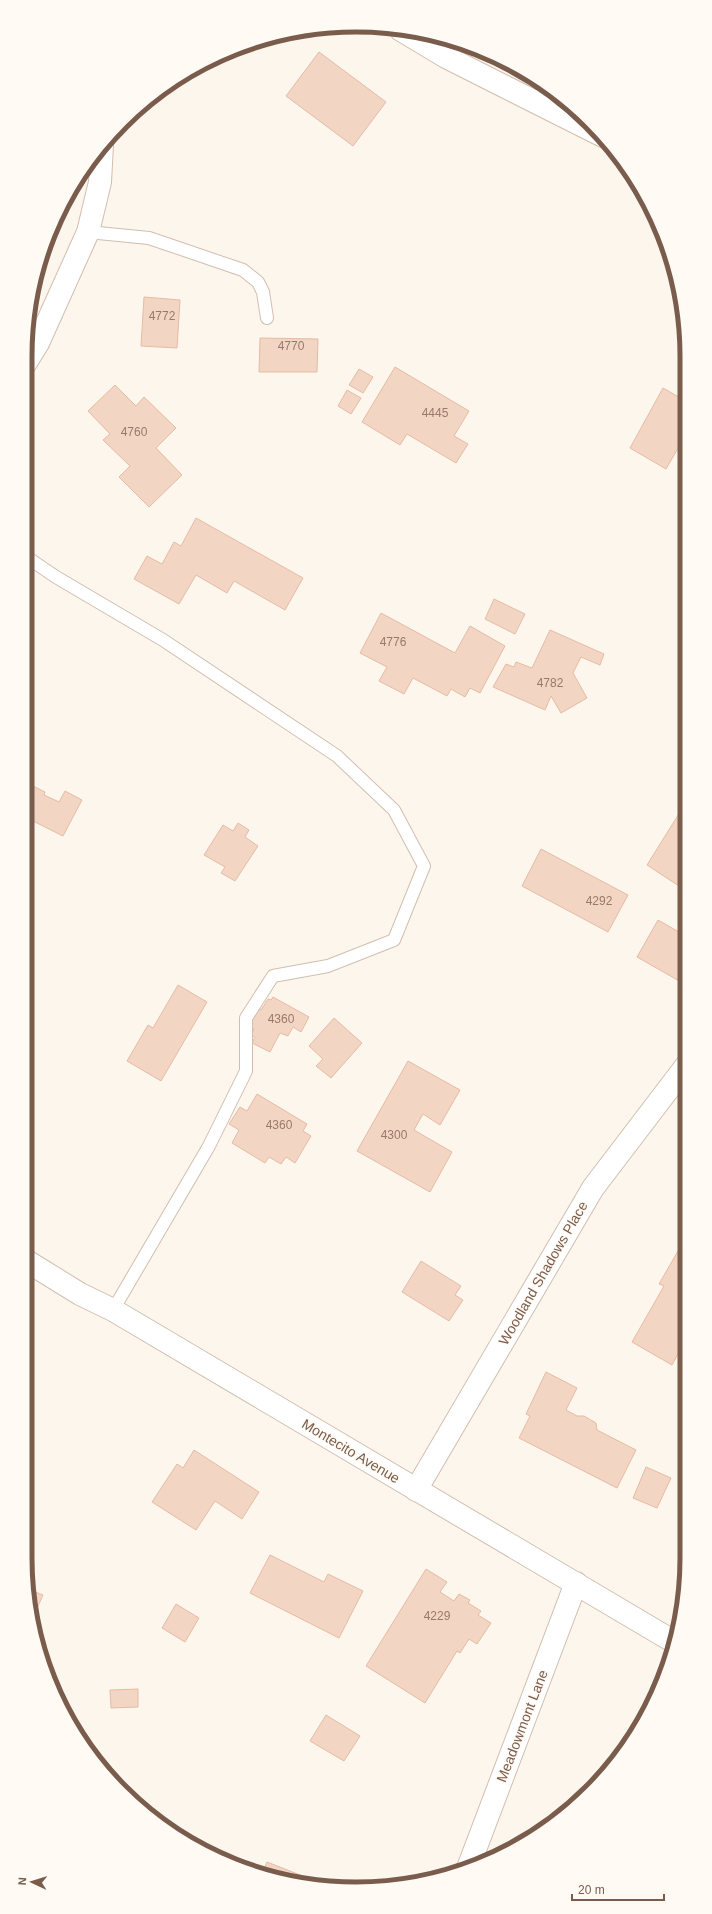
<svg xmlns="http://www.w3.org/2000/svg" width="712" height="1914" font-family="Arial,sans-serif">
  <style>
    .building { fill: #f3d5c3; stroke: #e6bba3 }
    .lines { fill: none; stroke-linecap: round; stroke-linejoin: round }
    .service-casing { stroke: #d1beb0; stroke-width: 14 }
    .minor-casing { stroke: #d1beb0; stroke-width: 24 }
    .service { stroke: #fff; stroke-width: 12 }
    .minor { stroke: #fff; stroke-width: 22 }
    .labels { text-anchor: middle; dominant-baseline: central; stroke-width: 3; stroke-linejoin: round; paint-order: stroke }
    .number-label { font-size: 12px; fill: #987a6a }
    .street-label { font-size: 14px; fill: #7a5c4d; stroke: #fffaf3 }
    .rim { fill: none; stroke: #7a5c4d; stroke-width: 5 }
  </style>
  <rect width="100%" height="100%" fill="#fdf6ec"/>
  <!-- building -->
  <g class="building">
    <path d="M 319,52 L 386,102 L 353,146 L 286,96 Z"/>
    <path d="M 144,297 L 180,300 L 177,348 L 141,346 Z"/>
    <path d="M 260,338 L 318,339 L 317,372 L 259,372 Z"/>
    <path d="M 395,367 L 469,411 L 454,436 L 468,444 L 456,463 L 407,434 L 400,445 L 362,422 Z"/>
    <path d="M 359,369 L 373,377 L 363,393 L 349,385 Z"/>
    <path d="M 115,385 L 136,406 L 144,397 L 176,428 L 156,448 L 182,475 L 149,507 L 119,477 L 130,466 L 103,440 L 110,434 L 88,411 Z"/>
    <path d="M 663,388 L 684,400 L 684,445 L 681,443 L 666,469 L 630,448 Z"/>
    <path d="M 347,390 L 361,398 L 351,414 L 338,406 Z"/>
    <path d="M 196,518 L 303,578 L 285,610 L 234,581 L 227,593 L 196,575 L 179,604 L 134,579 L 147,556 L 162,564 L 174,542 L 181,546 Z"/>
    <path d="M 494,599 L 525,614 L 515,634 L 485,619 Z"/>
    <path d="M 381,613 L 455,653 L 470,626 L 505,646 L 480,693 L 470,688 L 465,697 L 451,689 L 447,696 L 413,678 L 404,694 L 379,681 L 387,667 L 360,653 Z"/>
    <path d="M 550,630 L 604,654 L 600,665 L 581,657 L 573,673 L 587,698 L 561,713 L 551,696 L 545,710 L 493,687 L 506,664 L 514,667 L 516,662 L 532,668 Z"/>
    <path d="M 25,782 L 45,792 L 44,795 L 59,802 L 65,791 L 82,800 L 63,836 L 25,817 Z"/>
    <path d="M 685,804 L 685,890 L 647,865 Z"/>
    <path d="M 238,823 L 249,830 L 245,837 L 258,846 L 235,881 L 221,873 L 225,867 L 204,855 L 223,825 L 233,831 Z"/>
    <path d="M 541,849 L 628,895 L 608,932 L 522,886 Z"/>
    <path d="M 658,920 L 686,936 L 686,974 L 681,982 L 637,957 Z"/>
    <path d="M 178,985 L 207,1002 L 161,1081 L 127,1061 L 148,1025 L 153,1028 Z"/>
    <path d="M 273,997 L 309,1017 L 301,1032 L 293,1027 L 288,1036 L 280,1033 L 270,1052 L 252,1043 L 255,1037 L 251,1035 L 254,1029 L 249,1026 L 258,1009 L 261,1010 L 268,999 L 271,1000 Z"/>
    <path d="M 334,1018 L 362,1043 L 331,1078 L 316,1066 L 323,1059 L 309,1046 Z"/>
    <path d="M 408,1061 L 460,1090 L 440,1125 L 423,1114 L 414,1130 L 452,1152 L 430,1192 L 357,1151 Z"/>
    <path d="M 257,1094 L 307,1124 L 303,1131 L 311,1136 L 295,1163 L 286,1157 L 281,1164 L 269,1157 L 265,1163 L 232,1143 L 239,1130 L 229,1124 L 240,1107 L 247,1111 Z"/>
    <path d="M 678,1251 L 686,1256 L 686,1339 L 672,1365 L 632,1342 L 664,1286 L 659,1284 Z"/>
    <path d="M 421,1261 L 461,1286 L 455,1295 L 463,1300 L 449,1321 L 402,1292 Z"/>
    <path d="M 546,1372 L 577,1388 L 566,1410 L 577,1416 L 584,1416 L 596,1423 L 597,1430 L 636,1450 L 617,1488 L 519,1438 L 530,1416 L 526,1414 Z"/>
    <path d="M 194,1450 L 259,1492 L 242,1519 L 215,1501 L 196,1530 L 152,1502 L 177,1464 L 183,1468 Z"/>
    <path d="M 646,1467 L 671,1478 L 657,1508 L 633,1498 Z"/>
    <path d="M 270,1555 L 324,1582 L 328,1574 L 363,1591 L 339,1638 L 250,1593 Z"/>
    <path d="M 426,1569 L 447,1582 L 440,1592 L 454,1601 L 459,1594 L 470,1600 L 468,1603 L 481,1611 L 478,1615 L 491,1623 L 477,1644 L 469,1639 L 460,1653 L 457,1651 L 425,1703 L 366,1666 Z"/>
    <path d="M 30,1590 L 43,1595 L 34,1615 Z"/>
    <path d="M 176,1604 L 199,1618 L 185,1642 L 162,1628 Z"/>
    <path d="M 138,1689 L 138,1707 L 111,1708 L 110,1690 Z"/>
    <path d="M 326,1715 L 360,1736 L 344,1761 L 310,1741 Z"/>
    <path d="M 267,1862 L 318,1882 L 316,1886 L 313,1886 L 262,1874 Z"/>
  </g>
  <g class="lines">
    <defs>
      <g id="service">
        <path d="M 538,103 L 545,85"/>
        <path d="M 88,232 L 149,238 L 243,270 L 258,282 L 263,292 L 267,318"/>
        <path d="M 25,556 L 56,577 L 163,640 L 337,756 L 394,810 L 424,866 L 394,940 L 328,966 L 273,976 L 246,1018 L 246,1071 L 209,1146 L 113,1310"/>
      </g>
      <g id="minor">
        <path d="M 401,30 L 446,57 L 603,136"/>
        <path d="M 25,364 L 38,343 L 88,232 L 100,182 L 102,145"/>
        <path d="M 25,1260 L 80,1294 L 113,1310 L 676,1643"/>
        <path d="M 416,1490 L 593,1188 L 686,1066"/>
        <path d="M 468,1868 L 576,1583"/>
      </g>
    </defs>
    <!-- service casing -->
    <use href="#service" class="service-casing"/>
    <!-- minor casing -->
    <use href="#minor" class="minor-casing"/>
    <!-- service -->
    <use href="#service" class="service"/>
    <!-- minor -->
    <use href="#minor" class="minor"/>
  </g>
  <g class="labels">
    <!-- number labels -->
    <g class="number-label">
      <text x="162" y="316">4772</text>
      <text x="291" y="346">4770</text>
      <text x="435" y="413">4445</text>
      <text x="134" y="432">4760</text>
      <text x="393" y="642">4776</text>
      <text x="550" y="683">4782</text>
      <text x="599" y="901">4292</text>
      <text x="281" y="1019">4360</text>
      <text x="279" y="1125">4360</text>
      <text x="394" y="1135">4300</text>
      <text x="437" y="1616">4229</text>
    </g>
    <!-- street labels -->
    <g class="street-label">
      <text transform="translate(543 1273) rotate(-60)">Woodland Shadows Place</text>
      <text transform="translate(351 1451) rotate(31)">Montecito Avenue</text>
      <text transform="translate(522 1726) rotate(-69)">Meadowmont Lane</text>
    </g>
  </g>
  <!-- crop -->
  <path d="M0 0H712V1914H0ZM356 32H356A324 324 0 0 1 680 356V1558A324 324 0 0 1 356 1882H356A324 324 0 0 1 32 1558V356A324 324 0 0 1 356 32Z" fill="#fffaf3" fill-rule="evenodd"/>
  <path class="rim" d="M356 32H356A324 324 0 0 1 680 356V1558A324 324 0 0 1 356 1882H356A324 324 0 0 1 32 1558V356A324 324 0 0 1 356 32Z"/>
  <!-- north arrow -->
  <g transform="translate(32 1882) rotate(274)" stroke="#fffaf3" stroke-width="3" paint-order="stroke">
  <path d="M0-3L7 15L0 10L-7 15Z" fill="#7a5c4d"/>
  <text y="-6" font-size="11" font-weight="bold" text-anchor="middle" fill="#7a5c4d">N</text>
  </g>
  <!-- scale -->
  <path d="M572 1894v6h92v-6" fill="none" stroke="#7a5c4d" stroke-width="2"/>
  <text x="578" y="1894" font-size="12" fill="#7a5c4d" stroke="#fffaf3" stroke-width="3" paint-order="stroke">20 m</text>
</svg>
